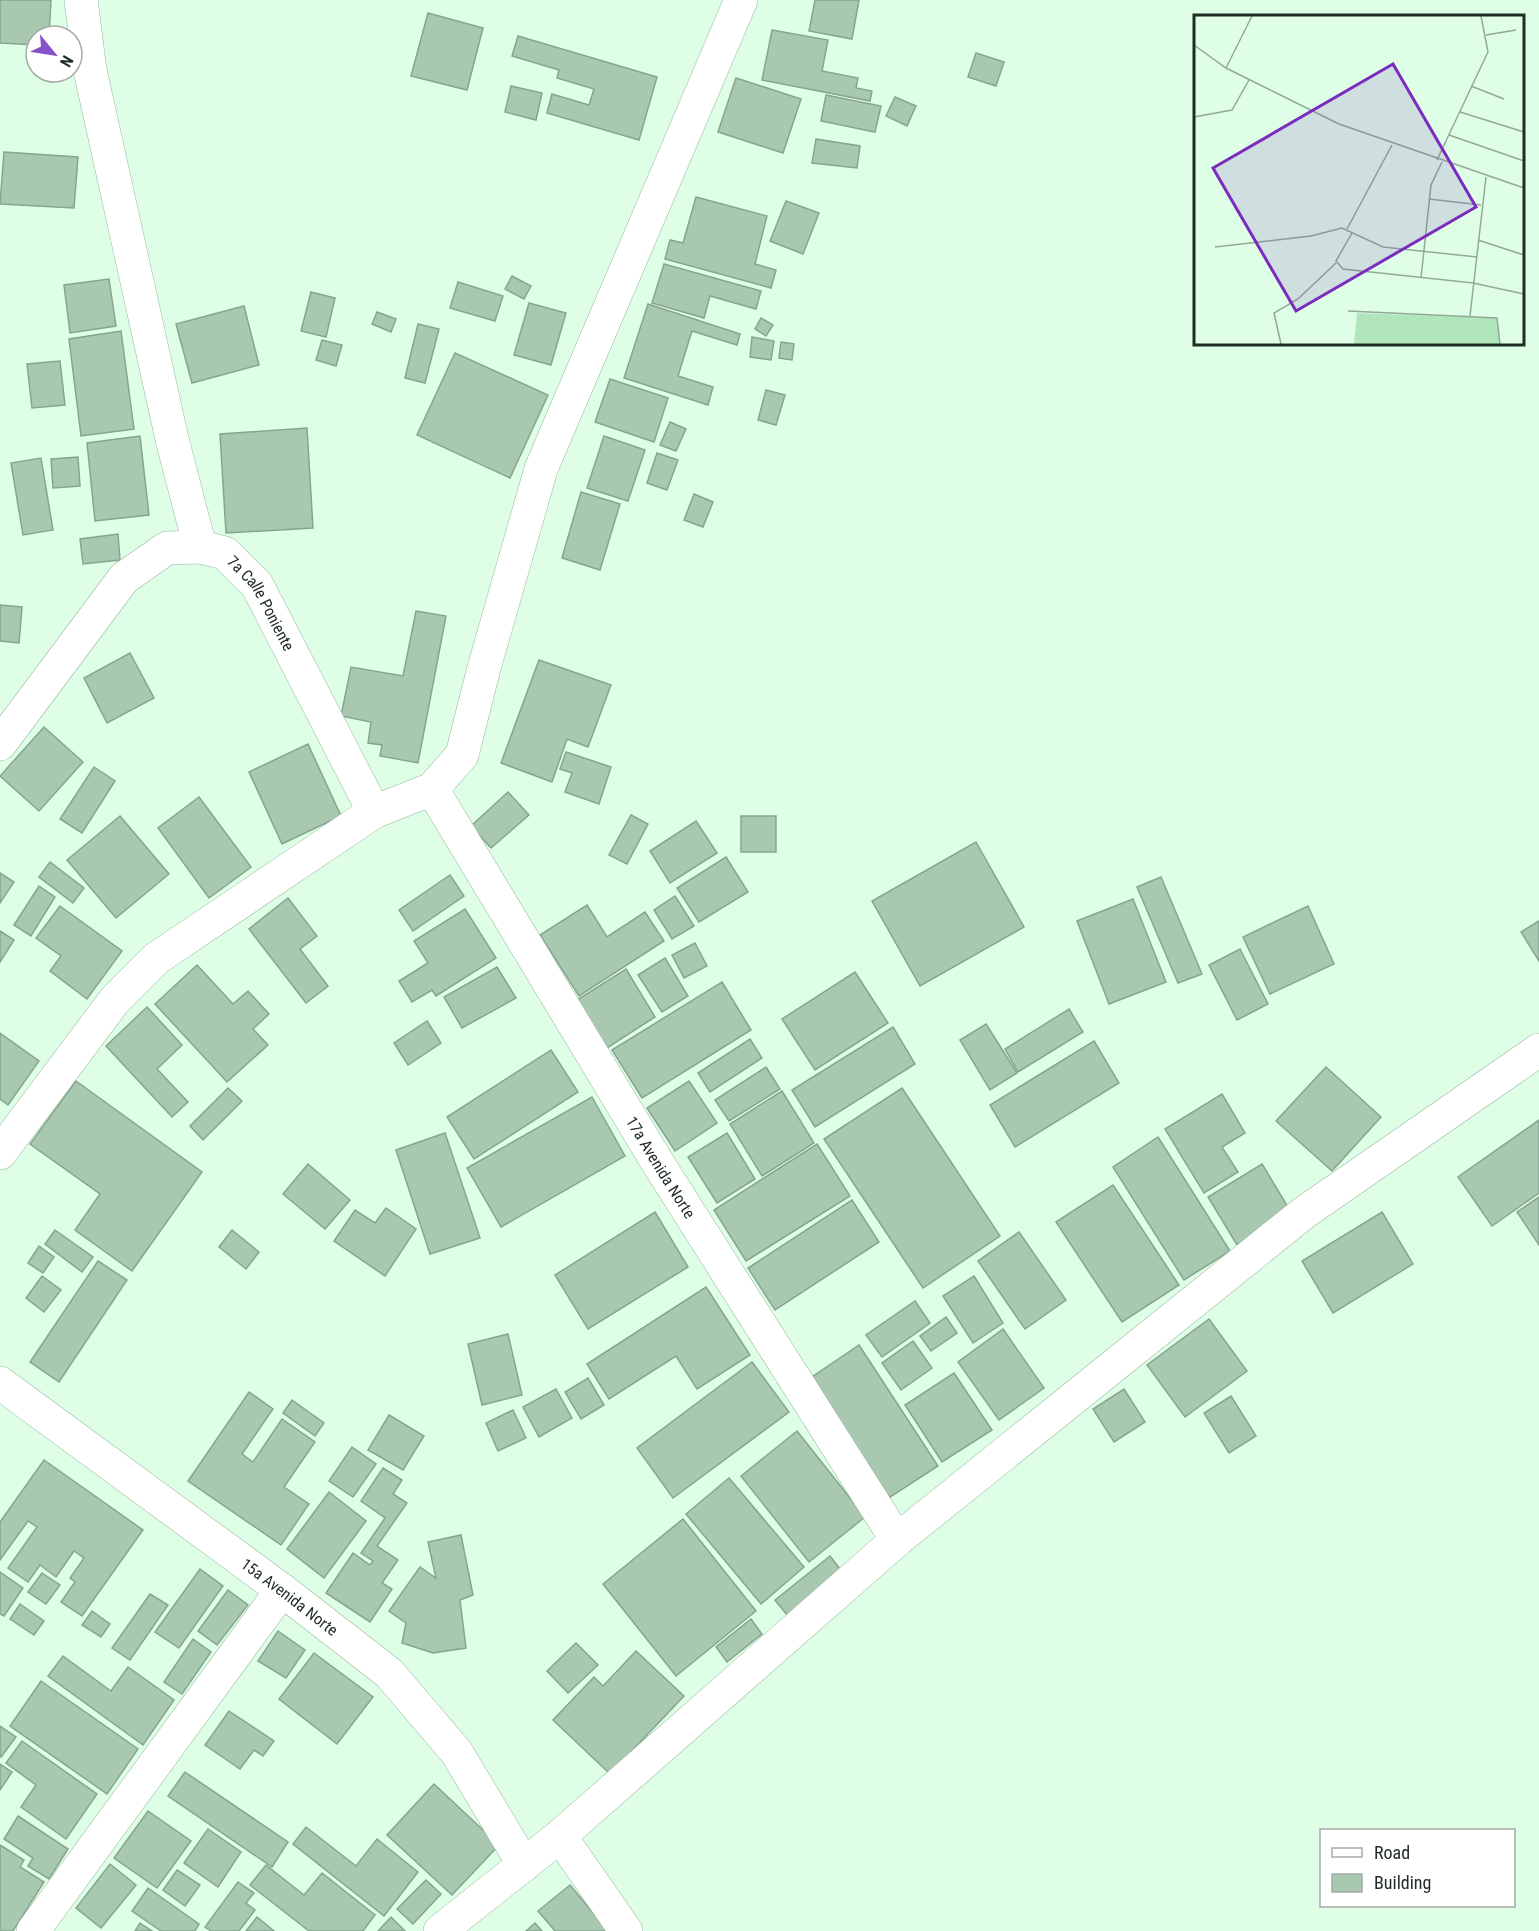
<svg xmlns="http://www.w3.org/2000/svg" width="1539" height="1931" font-family="'Roboto Condensed',sans-serif">
  <style>
    .building { fill: #a9c8b0; stroke: #87a58e; stroke-width: 1.5 }
    .lines { fill: none; stroke-linecap: round; stroke-linejoin: round }
    .minor-casing { stroke: #99b7a0; stroke-width: 34 }
    .minor { stroke: #fff; stroke-width: 33 }
    .labels { text-anchor: middle; dominant-baseline: central; stroke-width: 4.5; stroke-linejoin: round; paint-order: stroke }
    .street-label { font-size: 16px; fill: #212d24; stroke: #fff }
    .inset-road { fill: none; stroke: #92aa98; stroke-width: 1.5 }
    .view { fill: #7b2cbf; fill-opacity: 0.15; stroke: #7b2cbf; stroke-width: 3 }
    .inset-edge { fill: none; stroke: #212d24; stroke-width: 3 }
  </style>
  <rect width="100%" height="100%" fill="#defee5"/>
  <!-- building -->
  <g class="building">
    <path d="M 0,0 L 51,0 L 49,36 L 36,36 L 36,45 L 0,43 Z"/>
    <path d="M 815,0 L 859,0 L 852,39 L 809,31 Z"/>
    <path d="M 428,13 L 483,28 L 467,90 L 411,76 Z"/>
    <path d="M 772,30 L 828,40 L 822,71 L 858,78 L 856,88 L 872,91 L 870,101 L 762,80 Z"/>
    <path d="M 518,36 L 657,77 L 639,140 L 547,113 L 552,94 L 589,105 L 594,89 L 557,78 L 559,70 L 512,56 Z"/>
    <path d="M 976,53 L 1004,62 L 996,86 L 968,77 Z"/>
    <path d="M 736,78 L 801,99 L 783,153 L 718,132 Z"/>
    <path d="M 511,86 L 542,93 L 536,120 L 505,112 Z"/>
    <path d="M 826,95 L 881,106 L 875,132 L 821,121 Z"/>
    <path d="M 895,97 L 916,106 L 907,126 L 886,116 Z"/>
    <path d="M 816,139 L 860,146 L 857,168 L 812,163 Z"/>
    <path d="M 4,152 L 78,157 L 74,208 L 0,204 Z"/>
    <path d="M 696,197 L 767,216 L 755,264 L 776,270 L 771,288 L 665,259 L 670,240 L 683,243 Z"/>
    <path d="M 786,201 L 819,213 L 803,254 L 770,241 Z"/>
    <path d="M 664,264 L 761,291 L 756,309 L 710,296 L 704,318 L 652,303 Z"/>
    <path d="M 512,276 L 531,286 L 524,299 L 505,289 Z"/>
    <path d="M 109,279 L 116,326 L 70,333 L 64,285 Z"/>
    <path d="M 458,282 L 503,296 L 495,321 L 450,308 Z"/>
    <path d="M 311,292 L 335,298 L 326,337 L 301,331 Z"/>
    <path d="M 529,303 L 566,313 L 551,365 L 514,355 Z"/>
    <path d="M 648,304 L 740,334 L 737,345 L 692,331 L 678,376 L 713,387 L 708,405 L 624,378 Z"/>
    <path d="M 244,306 L 259,365 L 192,383 L 176,324 Z"/>
    <path d="M 377,312 L 396,319 L 391,332 L 372,324 Z"/>
    <path d="M 761,318 L 773,325 L 766,336 L 755,329 Z"/>
    <path d="M 418,324 L 439,329 L 425,383 L 405,378 Z"/>
    <path d="M 121,331 L 134,429 L 81,436 L 69,339 Z"/>
    <path d="M 752,337 L 774,341 L 771,360 L 750,357 Z"/>
    <path d="M 322,340 L 342,345 L 336,366 L 316,360 Z"/>
    <path d="M 781,342 L 794,344 L 792,360 L 779,358 Z"/>
    <path d="M 455,353 L 548,395 L 510,478 L 417,435 Z"/>
    <path d="M 60,361 L 65,405 L 32,408 L 27,364 Z"/>
    <path d="M 610,379 L 668,398 L 654,442 L 595,422 Z"/>
    <path d="M 766,390 L 785,395 L 776,425 L 758,420 Z"/>
    <path d="M 670,422 L 686,429 L 676,451 L 660,445 Z"/>
    <path d="M 307,428 L 313,528 L 226,533 L 220,434 Z"/>
    <path d="M 140,436 L 149,515 L 95,521 L 87,443 Z"/>
    <path d="M 604,436 L 645,450 L 628,501 L 587,488 Z"/>
    <path d="M 657,453 L 678,460 L 667,490 L 647,483 Z"/>
    <path d="M 78,457 L 80,486 L 53,488 L 51,459 Z"/>
    <path d="M 41,458 L 53,530 L 23,535 L 11,463 Z"/>
    <path d="M 581,492 L 620,504 L 600,570 L 562,558 Z"/>
    <path d="M 694,494 L 713,502 L 703,527 L 684,520 Z"/>
    <path d="M 118,534 L 120,560 L 83,564 L 80,539 Z"/>
    <path d="M 0,605 L 22,607 L 19,643 L 0,641 Z"/>
    <path d="M 416,611 L 446,616 L 418,763 L 380,756 L 382,745 L 368,743 L 371,722 L 341,716 L 351,667 L 403,676 Z"/>
    <path d="M 130,653 L 154,698 L 107,723 L 84,678 Z"/>
    <path d="M 539,660 L 611,685 L 588,747 L 567,739 L 552,782 L 501,763 Z"/>
    <path d="M 44,727 L 83,762 L 39,811 L 0,776 Z"/>
    <path d="M 308,744 L 341,816 L 282,844 L 249,772 Z"/>
    <path d="M 566,752 L 611,767 L 599,804 L 565,792 L 572,773 L 560,769 Z"/>
    <path d="M 94,767 L 115,781 L 82,833 L 60,819 Z"/>
    <path d="M 508,792 L 529,815 L 491,848 L 471,826 Z"/>
    <path d="M 199,797 L 251,867 L 209,898 L 158,828 Z"/>
    <path d="M 631,815 L 648,824 L 627,864 L 609,855 Z"/>
    <path d="M 120,816 L 169,874 L 116,918 L 67,860 Z"/>
    <rect x="741" y="816" width="35" height="36"/>
    <path d="M 696,821 L 717,853 L 670,883 L 650,851 Z"/>
    <path d="M 976,842 L 1024,927 L 920,986 L 872,901 Z"/>
    <path d="M 726,857 L 748,892 L 699,922 L 677,888 Z"/>
    <path d="M 50,862 L 84,888 L 73,903 L 39,877 Z"/>
    <path d="M 0,873 L 14,882 L 0,903 Z"/>
    <path d="M 450,875 L 464,896 L 413,931 L 399,910 Z"/>
    <path d="M 1161,877 L 1202,974 L 1178,983 L 1137,887 Z"/>
    <path d="M 39,886 L 55,897 L 31,936 L 14,925 Z"/>
    <path d="M 675,896 L 694,926 L 672,939 L 654,910 Z"/>
    <path d="M 288,898 L 317,936 L 300,949 L 328,986 L 306,1003 L 249,929 Z"/>
    <path d="M 1133,899 L 1166,982 L 1109,1004 L 1077,921 Z"/>
    <path d="M 587,905 L 607,937 L 645,912 L 664,941 L 579,996 L 540,935 Z"/>
    <path d="M 60,906 L 122,951 L 87,999 L 50,971 L 61,956 L 36,938 Z"/>
    <path d="M 1308,906 L 1334,964 L 1270,994 L 1243,937 Z"/>
    <path d="M 465,909 L 496,958 L 436,996 L 432,990 L 412,1002 L 399,981 L 428,963 L 414,941 Z"/>
    <path d="M 1539,921 L 1539,961 L 1521,932 Z"/>
    <path d="M 0,931 L 14,940 L 0,962 Z"/>
    <path d="M 695,943 L 707,966 L 684,978 L 672,955 Z"/>
    <path d="M 1240,949 L 1268,1004 L 1237,1020 L 1209,965 Z"/>
    <path d="M 665,958 L 688,996 L 662,1012 L 638,975 Z"/>
    <path d="M 197,965 L 233,1004 L 248,991 L 269,1014 L 253,1029 L 268,1045 L 227,1082 L 155,1004 Z"/>
    <path d="M 497,967 L 516,998 L 462,1028 L 444,997 Z"/>
    <path d="M 626,969 L 655,1017 L 607,1048 L 577,1000 Z"/>
    <path d="M 855,972 L 888,1023 L 815,1070 L 782,1019 Z"/>
    <path d="M 722,982 L 751,1030 L 642,1098 L 612,1050 Z"/>
    <path d="M 147,1007 L 182,1045 L 157,1069 L 188,1102 L 172,1117 L 106,1046 Z"/>
    <path d="M 1069,1009 L 1083,1032 L 1018,1072 L 1005,1049 Z"/>
    <path d="M 427,1021 L 441,1043 L 408,1065 L 394,1043 Z"/>
    <path d="M 986,1024 L 1017,1073 L 990,1090 L 960,1040 Z"/>
    <path d="M 893,1027 L 915,1064 L 815,1127 L 792,1090 Z"/>
    <path d="M 0,1033 L 39,1061 L 8,1105 L 0,1099 Z"/>
    <path d="M 750,1039 L 762,1058 L 710,1092 L 698,1073 Z"/>
    <path d="M 1094,1041 L 1119,1083 L 1015,1147 L 990,1105 Z"/>
    <path d="M 551,1050 L 578,1092 L 474,1159 L 447,1117 Z"/>
    <path d="M 766,1067 L 780,1089 L 729,1121 L 715,1100 Z"/>
    <path d="M 1326,1067 L 1381,1117 L 1332,1171 L 1276,1121 Z"/>
    <path d="M 76,1081 L 202,1172 L 132,1271 L 75,1230 L 100,1194 L 30,1144 Z"/>
    <path d="M 689,1081 L 717,1123 L 675,1151 L 647,1108 Z"/>
    <path d="M 228,1088 L 242,1101 L 203,1140 L 190,1126 Z"/>
    <path d="M 902,1088 L 1000,1236 L 923,1288 L 824,1139 Z"/>
    <path d="M 782,1091 L 814,1143 L 762,1176 L 730,1124 Z"/>
    <path d="M 1222,1094 L 1245,1133 L 1222,1147 L 1238,1172 L 1204,1193 L 1165,1129 Z"/>
    <path d="M 592,1097 L 625,1156 L 501,1227 L 467,1168 Z"/>
    <path d="M 1539,1120 L 1539,1193 L 1492,1226 L 1458,1177 Z"/>
    <path d="M 445,1133 L 480,1238 L 430,1254 L 396,1150 Z"/>
    <path d="M 727,1133 L 755,1179 L 717,1203 L 688,1157 Z"/>
    <path d="M 1158,1137 L 1230,1251 L 1184,1280 L 1113,1167 Z"/>
    <path d="M 817,1144 L 850,1196 L 746,1261 L 714,1210 Z"/>
    <path d="M 308,1164 L 350,1200 L 325,1229 L 283,1194 Z"/>
    <path d="M 1262,1164 L 1291,1212 L 1237,1245 L 1208,1197 Z"/>
    <path d="M 1113,1185 L 1179,1285 L 1122,1322 L 1056,1222 Z"/>
    <path d="M 1539,1197 L 1539,1245 L 1517,1212 Z"/>
    <path d="M 852,1200 L 879,1242 L 775,1310 L 748,1268 Z"/>
    <path d="M 386,1208 L 416,1229 L 385,1276 L 334,1241 L 355,1210 L 375,1223 Z"/>
    <path d="M 655,1212 L 688,1267 L 588,1329 L 555,1275 Z"/>
    <path d="M 1382,1212 L 1413,1264 L 1333,1313 L 1302,1261 Z"/>
    <path d="M 55,1230 L 93,1257 L 82,1272 L 45,1244 Z"/>
    <path d="M 232,1230 L 259,1252 L 246,1269 L 219,1247 Z"/>
    <path d="M 1019,1232 L 1066,1300 L 1025,1329 L 978,1261 Z"/>
    <path d="M 39,1246 L 54,1257 L 43,1273 L 28,1263 Z"/>
    <path d="M 98,1261 L 127,1280 L 59,1382 L 30,1362 Z"/>
    <path d="M 42,1276 L 61,1290 L 44,1312 L 26,1298 Z"/>
    <path d="M 974,1276 L 1003,1323 L 973,1343 L 943,1296 Z"/>
    <path d="M 706,1287 L 750,1355 L 697,1389 L 676,1356 L 609,1399 L 587,1364 Z"/>
    <path d="M 915,1301 L 930,1323 L 882,1357 L 866,1335 Z"/>
    <path d="M 946,1317 L 957,1333 L 931,1351 L 920,1336 Z"/>
    <path d="M 1209,1319 L 1247,1371 L 1185,1417 L 1147,1365 Z"/>
    <path d="M 1003,1329 L 1044,1388 L 999,1420 L 958,1362 Z"/>
    <path d="M 508,1334 L 522,1395 L 482,1405 L 468,1344 Z"/>
    <path d="M 913,1341 L 932,1368 L 901,1390 L 882,1363 Z"/>
    <path d="M 859,1345 L 938,1466 L 887,1499 L 809,1379 Z"/>
    <path d="M 752,1362 L 789,1412 L 673,1498 L 637,1448 Z"/>
    <path d="M 954,1373 L 992,1430 L 942,1462 L 905,1405 Z"/>
    <path d="M 588,1378 L 604,1405 L 581,1419 L 565,1392 Z"/>
    <path d="M 556,1389 L 572,1418 L 539,1437 L 523,1407 Z"/>
    <path d="M 1124,1389 L 1145,1422 L 1114,1442 L 1093,1409 Z"/>
    <path d="M 249,1392 L 273,1409 L 242,1454 L 253,1462 L 282,1419 L 315,1442 L 284,1487 L 309,1504 L 281,1545 L 188,1481 Z"/>
    <path d="M 1231,1396 L 1256,1436 L 1229,1453 L 1204,1413 Z"/>
    <path d="M 292,1400 L 324,1423 L 315,1436 L 283,1413 Z"/>
    <path d="M 513,1410 L 526,1438 L 498,1451 L 486,1423 Z"/>
    <path d="M 389,1415 L 424,1436 L 403,1470 L 368,1450 Z"/>
    <path d="M 797,1431 L 865,1517 L 809,1562 L 741,1476 Z"/>
    <path d="M 352,1447 L 376,1464 L 353,1497 L 329,1481 Z"/>
    <path d="M 44,1460 L 143,1530 L 82,1616 L 61,1602 L 75,1582 L 70,1578 L 84,1558 L 74,1551 L 56,1577 L 40,1565 L 28,1582 L 8,1568 L 37,1527 L 28,1521 L 0,1560 L 0,1522 Z"/>
    <path d="M 383,1468 L 402,1480 L 393,1494 L 407,1503 L 377,1546 L 398,1560 L 382,1583 L 392,1589 L 370,1622 L 326,1593 L 353,1553 L 370,1565 L 373,1561 L 361,1553 L 385,1518 L 361,1501 Z"/>
    <path d="M 729,1478 L 804,1567 L 761,1604 L 686,1514 Z"/>
    <path d="M 329,1492 L 366,1521 L 324,1578 L 287,1549 Z"/>
    <path d="M 683,1519 L 756,1611 L 676,1676 L 603,1584 Z"/>
    <path d="M 461,1535 L 473,1595 L 460,1600 L 466,1648 L 433,1653 L 402,1643 L 406,1623 L 389,1611 L 420,1567 L 436,1578 L 428,1542 Z"/>
    <path d="M 830,1556 L 846,1577 L 792,1621 L 775,1600 Z"/>
    <path d="M 200,1569 L 223,1586 L 179,1648 L 155,1632 Z"/>
    <path d="M 0,1572 L 23,1588 L 4,1616 L 0,1614 Z"/>
    <path d="M 42,1573 L 60,1585 L 46,1604 L 28,1592 Z"/>
    <path d="M 228,1590 L 248,1605 L 217,1645 L 198,1631 Z"/>
    <path d="M 150,1594 L 168,1605 L 130,1660 L 112,1648 Z"/>
    <path d="M 20,1604 L 44,1621 L 34,1635 L 10,1619 Z"/>
    <path d="M 92,1611 L 110,1624 L 101,1637 L 82,1625 Z"/>
    <path d="M 751,1619 L 762,1634 L 727,1662 L 716,1647 Z"/>
    <path d="M 278,1631 L 305,1650 L 286,1678 L 258,1661 Z"/>
    <path d="M 193,1639 L 211,1652 L 182,1694 L 164,1682 Z"/>
    <path d="M 576,1643 L 598,1665 L 568,1693 L 547,1671 Z"/>
    <path d="M 636,1651 L 684,1696 L 610,1774 L 553,1720 L 594,1677 L 603,1686 Z"/>
    <path d="M 314,1653 L 373,1697 L 337,1744 L 279,1699 Z"/>
    <path d="M 63,1656 L 111,1691 L 128,1667 L 174,1700 L 143,1745 L 48,1676 Z"/>
    <path d="M 41,1681 L 138,1749 L 107,1794 L 10,1726 Z"/>
    <path d="M 229,1711 L 274,1741 L 263,1756 L 254,1750 L 240,1769 L 205,1745 Z"/>
    <path d="M 0,1726 L 16,1737 L 1,1757 L 0,1756 Z"/>
    <path d="M 22,1741 L 97,1794 L 66,1839 L 21,1807 L 36,1785 L 6,1763 Z"/>
    <path d="M 0,1764 L 12,1772 L 0,1790 Z"/>
    <path d="M 185,1772 L 288,1842 L 272,1867 L 168,1796 Z"/>
    <path d="M 434,1784 L 499,1845 L 452,1895 L 387,1835 Z"/>
    <path d="M 148,1811 L 191,1841 L 157,1888 L 114,1858 Z"/>
    <path d="M 18,1816 L 68,1849 L 49,1879 L 28,1866 L 33,1858 L 4,1839 Z"/>
    <path d="M 306,1827 L 356,1866 L 377,1839 L 418,1872 L 384,1916 L 293,1844 Z"/>
    <path d="M 208,1829 L 241,1852 L 218,1887 L 184,1863 Z"/>
    <path d="M 0,1845 L 24,1860 L 20,1867 L 44,1882 L 13,1931 L 0,1931 Z"/>
    <path d="M 110,1864 L 136,1885 L 101,1928 L 76,1908 Z"/>
    <path d="M 266,1865 L 304,1895 L 322,1873 L 375,1915 L 363,1931 L 309,1931 L 250,1885 Z"/>
    <path d="M 177,1870 L 200,1885 L 185,1906 L 163,1890 Z"/>
    <path d="M 426,1880 L 441,1894 L 413,1924 L 397,1909 Z"/>
    <path d="M 238,1882 L 254,1893 L 246,1903 L 255,1910 L 239,1931 L 211,1931 L 205,1927 Z"/>
    <path d="M 570,1885 L 608,1931 L 555,1931 L 538,1911 Z"/>
    <path d="M 148,1888 L 199,1924 L 195,1931 L 161,1931 L 132,1911 Z"/>
    <path d="M 257,1917 L 274,1931 L 246,1931 Z"/>
    <path d="M 391,1917 L 405,1931 L 378,1931 Z"/>
    <path d="M 140,1923 L 152,1931 L 135,1931 Z"/>
    <path d="M 535,1923 L 542,1931 L 526,1931 Z"/>
  </g>
  <g class="lines">
    <defs>
      <g id="minor">
        <path d="M 81,0 L 90,70 L 172,439 L 200,547"/>
        <path id="s1" d="M 0,744 L 124,578 L 167,548 L 200,547 L 225,553 L 257,585 L 374,812"/>
        <path id="s2" d="M 432,789 L 659,1165 L 897,1540"/>
        <path d="M 0,1153 L 114,1001 L 157,958 L 374,812 L 432,789 L 462,755 L 484,668 L 541,469 L 741,0"/>
        <path id="s3" d="M 0,1383 L 282,1590 L 389,1673 L 457,1753 L 524,1865"/>
        <path d="M 560,1836 L 626,1931"/>
        <path d="M 33,1931 L 282,1590"/>
        <path d="M 440,1931 L 560,1836 L 897,1540 L 1305,1212 L 1539,1050"/>
      </g>
    </defs>
    <!-- minor casing -->
    <use href="#minor" class="minor-casing"/>
    <!-- minor -->
    <use href="#minor" class="minor"/>
  </g>
  <g class="labels">
    <!-- street labels -->
    <g class="street-label">
      <text stroke="none"><textPath href="#s1" startOffset="381">7a Calle Poniente</textPath></text>
      <text stroke="none"><textPath href="#s2" startOffset="442">17a Avenida Norte</textPath></text>
      <text stroke="none"><textPath href="#s3" startOffset="360">15a Avenida Norte</textPath></text>
    </g>
  </g>
  <!-- overview -->
  <g transform="translate(1194 15)">
    <rect width="330" height="330" fill="#defee5"/>
    <path d="M 163,298 L 303,303 L 306,329 L 160,329 Z" fill="#b1e6bd"/>
    <path class="inset-road" d="M 292,20 L 322,15M 0,30 L 32,53 L 145,109 L 330,173M 32,53 L 58,1M 277,71 L 310,84M 266,97 L 330,117M 0,102 L 38,95 L 55,65M 255,120 L 330,146M 243,145 L 294,37 L 287,1M 235,184 L 287,190M 153,214 L 198,130M 158,218 L 142,246 L 149,254 L 279,268 L 330,279M 284,225 L 330,240M 21,232 L 117,221 L 148,213 L 189,232 L 283,242M 227,263 L 237,170 L 248,147M 154,296 L 303,303 L 306,329M 276,301 L 292,162M 87,329 L 80,298 L 104,284 L 142,248"/>
    <path class="view" d="M 199,49 L 282,192 L 102,296 L 19,153 Z"/>
    <rect width="330" height="330" class="inset-edge"/>
  </g>
  <!-- legend -->
  <rect x="1320" y="1829" width="195" height="78" fill="#ffffff" stroke="#a6aba7" stroke-width="1.5"/>
  <rect x="1332" y="1848" width="30" height="9" fill="#ffffff" stroke="#a6aba7" stroke-width="1.5"/>
  <text x="1374" y="1859" font-size="18" fill="#212d24">Road</text>
  <rect x="1332" y="1874" width="30" height="18" fill="#a9c8b0" stroke="#a6aba7" stroke-width="1.5"/>
  <text x="1374" y="1889" font-size="18" fill="#212d24">Building</text>
  <!-- north arrow -->
  <g transform="translate(54 54) rotate(120)"><circle r="28" fill="#ffffff" stroke="#a6aba7" stroke-width="1.5"/>
  <path d="M0-4.5L10 22L0 15L-10 22Z" fill="#8751c8"/>
  <text y="-9" font-size="16" font-weight="bold" text-anchor="middle" fill="#212d24">N</text>
  </g>
</svg>
